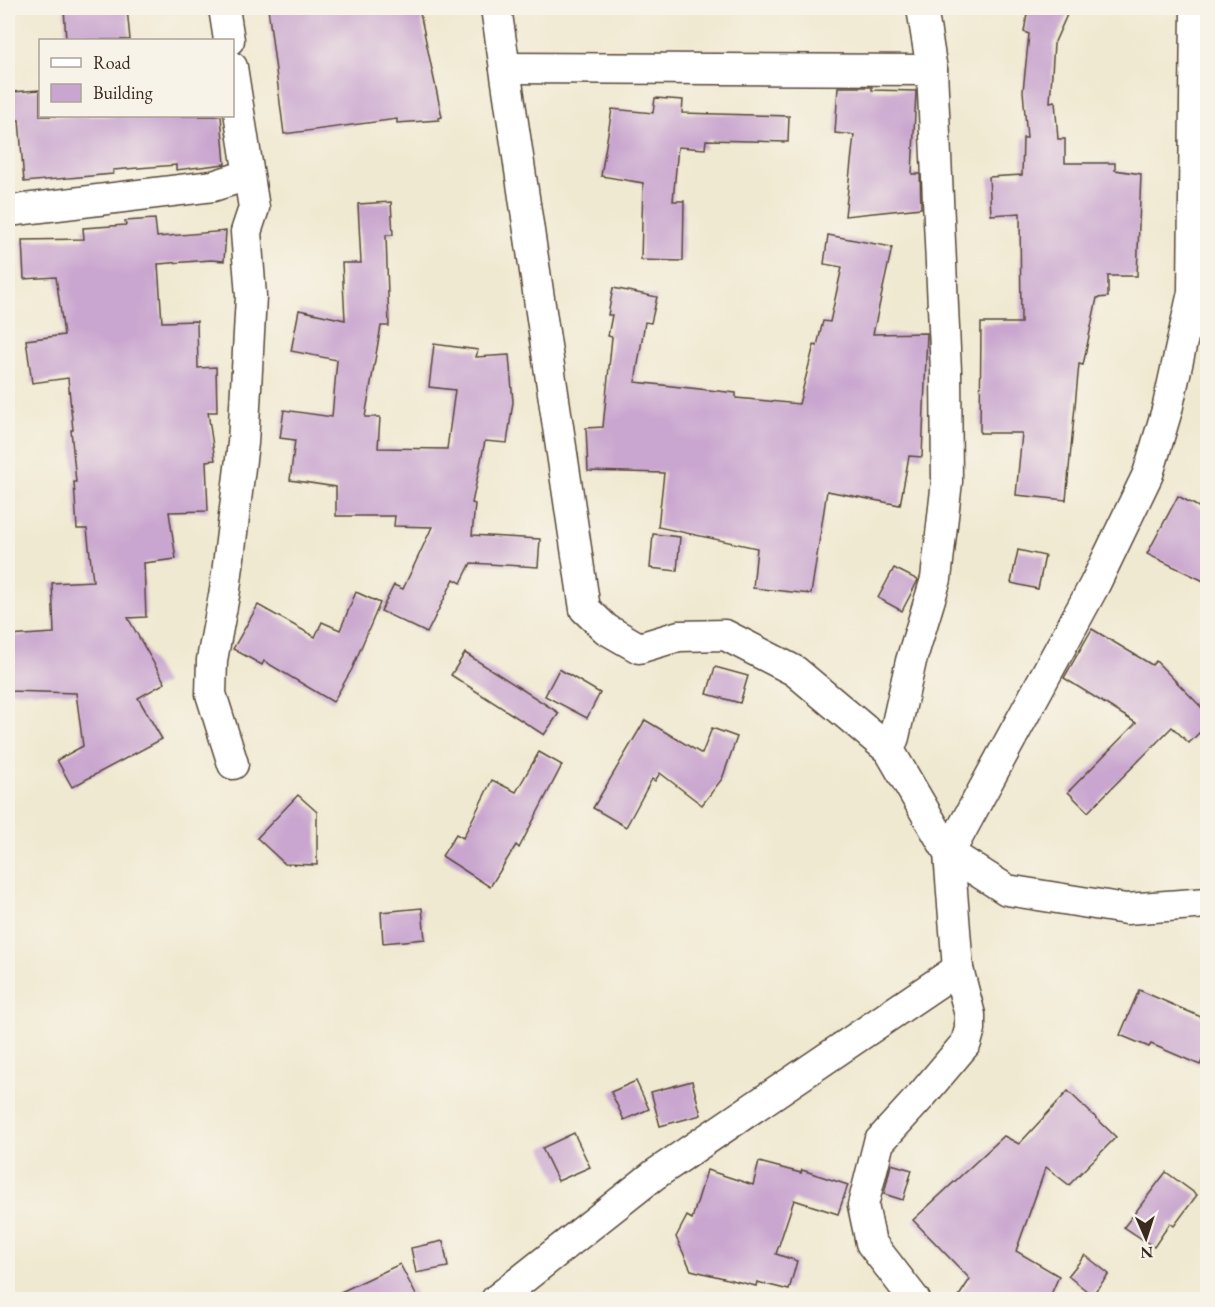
<svg xmlns="http://www.w3.org/2000/svg" width="1215" height="1307" font-family="'EB Garamond',serif">
  <style>
    .building { fill: #c9a6cf }
    .lines { fill: none; stroke-linecap: round; stroke-linejoin: round }
    .street-casing { stroke: #564739; stroke-width: 33 }
    .street { stroke: #fff; stroke-width: 30 }
  </style>
  <rect width="100%" height="100%" fill="#f7f3e8"/>
  <filter id="ink" filterUnits="userSpaceOnUse"><feTurbulence type="fractalNoise" baseFrequency=".0167" numOctaves="2"/><feDisplacementMap in="SourceGraphic" scale="12" xChannelSelector="R" yChannelSelector="G"/><feConvolveMatrix kernelMatrix="1 2 1 2 8 2 1 2 1" color-interpolation-filters="sRGB"/></filter>
  <filter id="wash" filterUnits="userSpaceOnUse"><feTurbulence type="fractalNoise" baseFrequency=".008" numOctaves="4" result="noise"/><feDisplacementMap in="SourceGraphic" scale="24" xChannelSelector="R" yChannelSelector="G"/><feGaussianBlur stdDeviation="1.35" result="paint"/><feColorMatrix in="noise" values="0 0 0 0 0 0 0 0 0 0 0 0 0 0 0 0 0 1.4 0 .05"/><feComposite in="paint" operator="in"/></filter>
  <g filter="url(#wash)">
    <rect width="100%" height="100%" fill="#f0e9d1"/>
    <g id="blocks">
      <!-- building -->
      <g class="building">
        <path d="M 64,8 L 127,8 L 130,40 L 66,40 Z"/>
        <path d="M 268,8 L 419,8 L 442,117 L 439,118 L 439,120 L 397,123 L 397,119 L 284,134 Z"/>
        <path d="M 1028,8 L 1070,8 L 1054,44 L 1050,102 L 1055,101 L 1058,139 L 1065,139 L 1065,163 L 1115,163 L 1115,170 L 1141,174 L 1137,276 L 1108,276 L 1108,297 L 1097,298 L 1083,365 L 1079,364 L 1066,500 L 1016,495 L 1022,433 L 980,433 L 981,323 L 1021,323 L 1020,213 L 991,215 L 989,177 L 1022,175 L 1023,138 L 1027,138 L 1023,91 L 1029,34 L 1024,32 Z"/>
        <path d="M 838,87 L 872,87 L 872,90 L 916,91 L 912,174 L 920,174 L 921,208 L 845,216 L 854,135 L 835,133 Z"/>
        <path d="M 40,90 L 40,116 L 221,116 L 225,164 L 176,170 L 176,165 L 113,170 L 113,174 L 24,182 L 19,120 L 14,120 L 12,92 Z"/>
        <path d="M 655,98 L 683,100 L 682,113 L 789,116 L 788,142 L 706,140 L 705,149 L 678,147 L 673,201 L 684,201 L 683,261 L 641,260 L 643,183 L 601,176 L 612,109 L 653,113 Z"/>
        <path d="M 391,202 L 393,235 L 386,235 L 389,326 L 381,326 L 365,417 L 380,417 L 378,448 L 447,449 L 455,390 L 429,387 L 434,344 L 478,350 L 476,357 L 509,355 L 513,402 L 507,443 L 485,441 L 472,503 L 475,504 L 472,535 L 540,539 L 538,567 L 471,563 L 461,583 L 454,579 L 427,633 L 381,611 L 394,585 L 403,589 L 432,527 L 394,526 L 395,516 L 336,516 L 336,487 L 290,480 L 295,440 L 280,438 L 284,410 L 332,417 L 337,360 L 291,351 L 299,310 L 345,320 L 342,263 L 361,263 L 358,204 Z"/>
        <path d="M 155,219 L 157,237 L 226,231 L 224,261 L 211,260 L 158,264 L 162,322 L 197,321 L 198,368 L 216,367 L 217,412 L 208,412 L 215,460 L 206,461 L 208,511 L 169,512 L 176,559 L 144,563 L 146,617 L 128,618 L 165,683 L 138,698 L 162,739 L 72,787 L 57,760 L 83,746 L 76,693 L 8,691 L 8,636 L 54,633 L 52,583 L 93,581 L 87,529 L 77,529 L 74,482 L 76,482 L 71,430 L 73,430 L 68,378 L 32,383 L 26,340 L 64,335 L 56,277 L 24,279 L 22,240 L 84,239 L 83,228 L 126,225 L 125,221 Z"/>
        <path d="M 828,235 L 892,247 L 873,334 L 927,333 L 922,457 L 909,456 L 900,505 L 827,491 L 811,594 L 753,588 L 757,548 L 658,527 L 664,473 L 588,471 L 586,428 L 603,427 L 612,337 L 608,336 L 612,315 L 608,315 L 613,288 L 657,297 L 651,323 L 645,322 L 635,382 L 736,393 L 736,398 L 799,404 L 814,345 L 817,346 L 823,321 L 830,322 L 842,267 L 824,264 Z"/>
        <path d="M 1178,496 L 1208,512 L 1208,583 L 1147,554 Z"/>
        <path d="M 653,534 L 680,537 L 677,571 L 650,568 Z"/>
        <path d="M 1018,550 L 1045,556 L 1038,589 L 1011,583 Z"/>
        <path d="M 894,568 L 918,580 L 902,611 L 878,598 Z"/>
        <path d="M 356,592 L 380,603 L 352,669 L 333,702 L 264,661 L 262,665 L 233,649 L 258,605 L 315,637 L 322,622 L 340,630 Z"/>
        <path d="M 1092,629 L 1152,665 L 1156,661 L 1208,714 L 1208,724 L 1189,743 L 1172,727 L 1088,812 L 1068,792 L 1136,723 L 1064,678 Z"/>
        <path d="M 465,653 L 559,713 L 544,735 L 451,675 Z"/>
        <path d="M 715,667 L 748,676 L 740,703 L 707,694 Z"/>
        <path d="M 559,669 L 600,693 L 587,718 L 545,696 Z"/>
        <path d="M 645,720 L 702,754 L 712,728 L 737,737 L 722,779 L 702,805 L 660,773 L 655,781 L 652,779 L 626,827 L 593,808 Z"/>
        <path d="M 539,752 L 562,765 L 519,848 L 516,845 L 490,887 L 442,856 L 456,834 L 463,838 L 492,780 L 516,792 Z"/>
        <path d="M 298,795 L 317,812 L 317,865 L 285,864 L 257,838 Z"/>
        <path d="M 422,908 L 425,939 L 383,943 L 381,912 Z"/>
        <path d="M 1139,990 L 1208,1020 L 1208,1048 L 1200,1065 L 1151,1044 L 1149,1047 L 1120,1035 Z"/>
        <path d="M 636,1081 L 649,1109 L 624,1120 L 611,1092 Z"/>
        <path d="M 692,1081 L 701,1115 L 660,1126 L 651,1092 Z"/>
        <path d="M 1068,1091 L 1116,1137 L 1069,1185 L 1046,1167 L 1016,1251 L 1059,1276 L 1049,1299 L 957,1299 L 970,1279 L 913,1220 L 1004,1136 L 1019,1144 Z"/>
        <path d="M 574,1133 L 590,1167 L 558,1181 L 542,1148 Z"/>
        <path d="M 759,1162 L 801,1173 L 802,1170 L 848,1185 L 838,1214 L 794,1200 L 776,1254 L 797,1261 L 789,1290 L 757,1282 L 756,1286 L 691,1270 L 676,1237 L 687,1216 L 692,1219 L 707,1170 L 753,1185 Z"/>
        <path d="M 891,1164 L 912,1170 L 903,1200 L 884,1194 Z"/>
        <path d="M 1166,1172 L 1197,1195 L 1174,1226 L 1170,1223 L 1154,1247 L 1124,1227 Z"/>
        <path d="M 443,1241 L 448,1267 L 416,1273 L 411,1248 Z"/>
        <path d="M 1085,1255 L 1109,1274 L 1092,1295 L 1068,1276 Z"/>
        <path d="M 400,1264 L 418,1299 L 326,1299 Z"/>
      </g>
    </g>
  </g>
  <g filter="url(#ink)">
    <use href="#blocks" fill-opacity="0" stroke="#564739" stroke-width="1.5"/>
    <g class="lines">
      <defs>
        <g id="street">
          <path d="M 224,8 L 229,40"/>
          <path d="M 496,8 L 585,609 L 606,629 L 639,648 L 679,636 L 725,635 L 795,671 L 889,750 L 949,853 L 958,969 L 970,1015 L 970,1029 L 966,1043 L 922,1095 L 879,1142 L 863,1205 L 871,1243 L 915,1300"/>
          <path d="M 232,67 L 254,208 L 246,232 L 251,296 L 243,443 L 225,590 L 212,660 L 211,694 L 233,764"/>
          <path d="M 505,68 L 932,70"/>
          <path d="M 8,211 L 213,186 L 248,175"/>
          <path d="M 889,750 L 894,737 L 911,661 L 936,579 L 947,481 L 946,371 L 932,70 L 922,8"/>
          <path d="M 949,853 L 1095,584 L 1148,474 L 1167,410 L 1193,292 L 1196,8"/>
          <path d="M 949,853 L 1007,890 L 1126,909 L 1208,903"/>
          <path d="M 496,1300 L 654,1175 L 958,969"/>
        </g>
      </defs>
      <!-- street casing -->
      <use href="#street" class="street-casing"/>
      <!-- street -->
      <use href="#street" class="street"/>
    </g>
  </g>
  <!-- margin -->
  <rect width="1215" height="1307" fill="none" stroke="#f7f3e8" stroke-width="30"/>
  <!-- legend -->
  <rect x="39" y="39" width="195" height="78" fill="#f7f3e8" stroke="#aca397" stroke-width="1.5"/>
  <rect x="51" y="58" width="30" height="9" fill="#ffffff" stroke="#aca397" stroke-width="1.5"/>
  <text x="93" y="69" font-size="18" fill="#3b2a1e">Road</text>
  <rect x="51" y="84" width="30" height="18" fill="#c9a6cf" stroke="#aca397" stroke-width="1.5"/>
  <text x="93" y="99" font-size="18" fill="#3b2a1e">Building</text>
  <!-- north arrow -->
  <g transform="translate(1146 1238) rotate(177)" stroke="#f7f3e8" stroke-width="4.5" paint-order="stroke">
  <path d="M0-4.5L10 22L0 15L-10 22Z" fill="#3b2a1e"/>
  <text y="-9" font-size="16" font-weight="bold" text-anchor="middle" fill="#3b2a1e">N</text>
  </g>
</svg>
